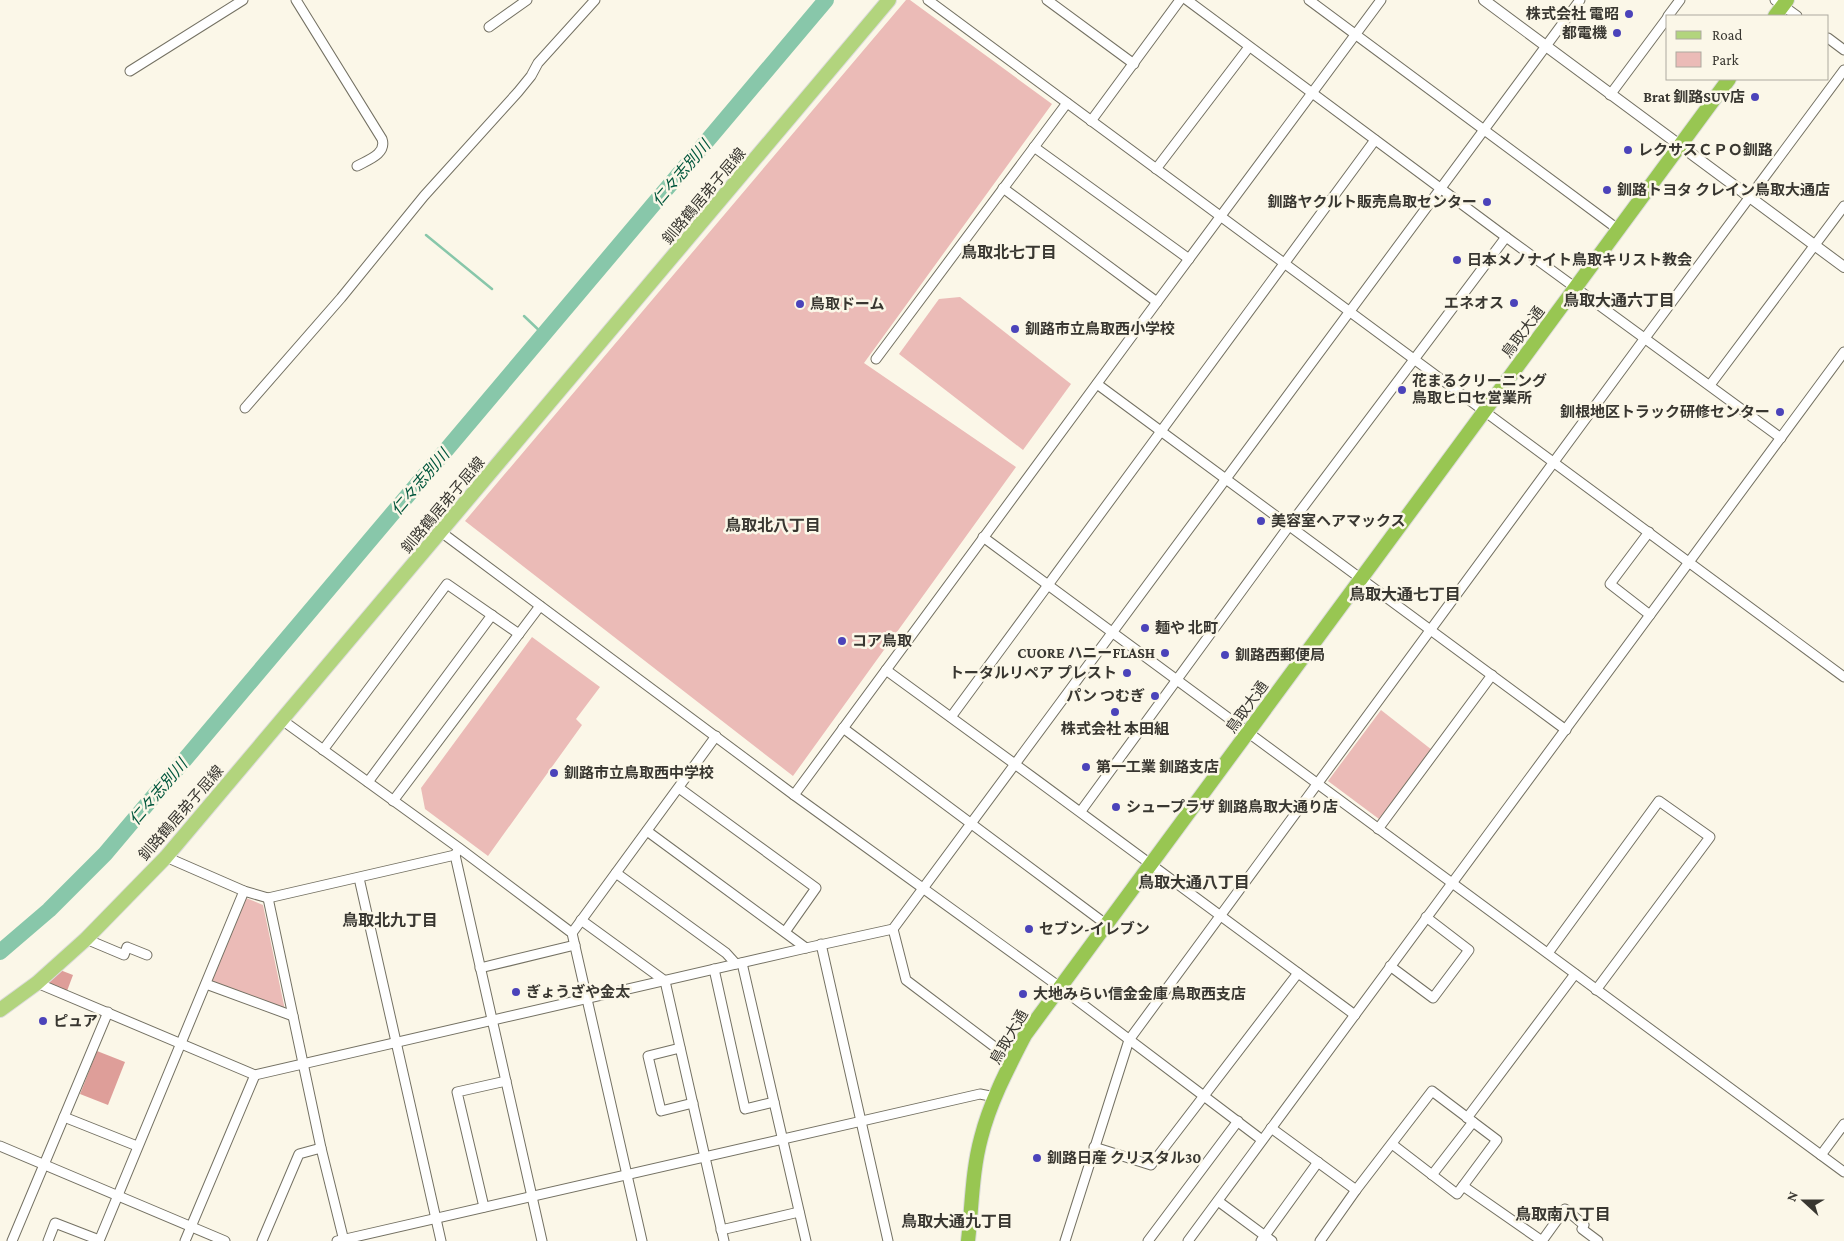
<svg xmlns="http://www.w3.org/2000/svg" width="1844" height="1241" font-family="'Crimson Pro','Noto Sans JP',serif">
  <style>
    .green { fill: #ebbbb7 }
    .forest { fill: #de9e99 }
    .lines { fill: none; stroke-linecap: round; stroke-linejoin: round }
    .stream { stroke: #88c7aa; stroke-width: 2.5 }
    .river { stroke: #88c7aa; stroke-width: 16 }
    .minor-casing { stroke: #747163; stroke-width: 11 }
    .tertiary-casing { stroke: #747163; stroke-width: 12 }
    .primary-casing { stroke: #dbdbda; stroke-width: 16 }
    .trunk-casing { stroke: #dbdbda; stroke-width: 16 }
    .minor { stroke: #fff; stroke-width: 9 }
    .tertiary { stroke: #fff; stroke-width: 10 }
    .primary { stroke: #b2d47d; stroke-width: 14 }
    .trunk { stroke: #98c652; stroke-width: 14 }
    .poi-dot { fill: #4b43ba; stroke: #fbf7e8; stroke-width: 2 }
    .labels { text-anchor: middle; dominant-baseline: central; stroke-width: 5; stroke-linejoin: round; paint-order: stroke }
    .poi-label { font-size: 15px; font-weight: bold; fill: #393731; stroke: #fbf7e8; text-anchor: start }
    .street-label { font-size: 15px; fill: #393731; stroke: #fbf7e8 }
    .water-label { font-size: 16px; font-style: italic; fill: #00563c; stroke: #fbf7e8 }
    .neighbourhood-label { font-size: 16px; font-weight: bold; fill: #393731; stroke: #fbf7e8 }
  </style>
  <rect width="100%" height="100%" fill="#fbf7e8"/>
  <!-- green -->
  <g class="green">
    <path d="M 906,0 L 910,0 L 1052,104 L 864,363 L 1016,467 L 793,776 L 465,521 Z"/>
    <path d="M 960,297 L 1071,384 L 1023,450 L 899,354 L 939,299 Z"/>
    <path d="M 532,637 L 600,687 L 576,719 L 582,725 L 488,856 L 425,809 L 421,788 Z"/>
    <path d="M 1381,710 L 1432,750 L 1379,819 L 1328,781 Z"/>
    <path d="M 246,898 L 263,905 L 285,1010 L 211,982 Z"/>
  </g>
  <!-- forest -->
  <g class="forest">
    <path d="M 60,970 L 73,975 L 67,991 L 45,982 Z"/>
    <path d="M 97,1051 L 125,1062 L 108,1105 L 80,1094 Z"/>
  </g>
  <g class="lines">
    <!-- stream -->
    <g class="stream">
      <path d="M 426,235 L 492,289"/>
      <path d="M 524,316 L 544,335"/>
    </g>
    <!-- river -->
    <path class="river" d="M 0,952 L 49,910 L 105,854 L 826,0"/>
    <defs>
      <g id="minor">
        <path d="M 296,0 L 382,139 C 387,154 368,160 357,166"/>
        <path d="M 928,0 L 1844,677"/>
        <path d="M 1047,0 L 1134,64"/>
        <path d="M 1187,0 L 1506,237 L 1781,438"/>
        <path d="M 1309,0 L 1619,230"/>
        <path d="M 1775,0 L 1797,16"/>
        <path d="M 1668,16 L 1680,0"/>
        <path d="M 489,27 L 527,0"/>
        <path d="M 1828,38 L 1844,50"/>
        <path d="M 130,71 L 243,0"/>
        <path d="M 1610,95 L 1668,17"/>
        <path d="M 1091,121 L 1180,0"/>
        <path d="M 1034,147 L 1189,259"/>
        <path d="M 1156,169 L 1249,47"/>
        <path d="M 1003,188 L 1157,302"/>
        <path d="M 876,359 L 1067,103"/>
        <path d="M 1097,384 L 1566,730"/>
        <path d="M 1710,385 L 1844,206"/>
        <path d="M 245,408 L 341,298 L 424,196 L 518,92 L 531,76 L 538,63 L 595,0"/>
        <path d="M 441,532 L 794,795 L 1061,988 L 1262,1140"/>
        <path d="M 1649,532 L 1610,584 L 1650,615"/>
        <path d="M 983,537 L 1844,1172"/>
        <path d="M 886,670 C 1043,784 1198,899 1355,1015"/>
        <path d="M 951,717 L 1375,140"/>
        <path d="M 282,720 L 459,848 L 572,933 L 642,1241"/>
        <path d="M 843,728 L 1107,925"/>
        <path d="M 323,750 L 447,584 L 519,634"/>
        <path d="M 368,782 L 492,615"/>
        <path d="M 679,788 L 816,888 L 785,932"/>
        <path d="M 794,795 L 1157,302 L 1381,0"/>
        <path d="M 393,801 L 540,606"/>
        <path d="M 1081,811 L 1289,526 L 1506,237"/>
        <path d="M 1378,829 L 1492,675"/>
        <path d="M 647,831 L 806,948"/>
        <path d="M 455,855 L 542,1241"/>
        <path d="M 166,857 L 244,891 L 268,898 L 455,855 L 458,850"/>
        <path d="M 616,873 L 726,953 L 736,964"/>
        <path d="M 359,878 L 441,1241"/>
        <path d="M 268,898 L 321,1148 L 344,1241"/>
        <path d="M 581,920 L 665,981 L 724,1241"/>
        <path d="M 893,929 L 906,980 L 1012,1060"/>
        <path d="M 572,933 L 716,736"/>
        <path d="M 86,939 L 124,955 L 127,947 L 147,955"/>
        <path d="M 821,944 L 888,1241"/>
        <path d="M 1548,953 L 1659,801 L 1710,837 L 1596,990"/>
        <path d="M 742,963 L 806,1241"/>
        <path d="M 1390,966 L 1433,998 L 1469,950 L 1426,917"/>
        <path d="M 480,968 L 575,945"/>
        <path d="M 714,969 L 745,1109 L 774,1102"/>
        <path d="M 37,983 L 255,1075 L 806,948 L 893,929 L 1580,0"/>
        <path d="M 206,984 L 293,1016"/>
        <path d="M 680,1048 L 648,1056 L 661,1111 L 693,1103"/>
        <path d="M 64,1117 L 137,1146"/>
        <path d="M 1467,1118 L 1575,974"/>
        <path d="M 1271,1128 L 1356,1190"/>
        <path d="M 0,1146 L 225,1241"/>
        <path d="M 1094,1147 L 1151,1165 L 1298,973"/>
        <path d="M 1821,1155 L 1844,1124"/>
        <path d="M 1432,1175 L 1473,1122"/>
        <path d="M 1463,1186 L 1542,1241 L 1565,1209 L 1584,1225 L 1582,1229 L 1598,1241"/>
        <path d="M 1218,1201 L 1272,1241"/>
        <path d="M 484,1207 L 457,1092 L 506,1081"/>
        <path d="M 721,1230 L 799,1212"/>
        <path d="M 12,1241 L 108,1012"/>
        <path d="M 48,1241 L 55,1223 L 99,1240"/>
        <path d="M 99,1241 L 244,891"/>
        <path d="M 185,1241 L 255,1075"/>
        <path d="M 262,1241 L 299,1154 L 321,1148"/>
        <path d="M 337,1241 L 980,1094 L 995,1097"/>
        <path d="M 1065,1241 L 1129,1040 L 1645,338 L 1844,70"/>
        <path d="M 1148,1241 L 1238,1121"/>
        <path d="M 1188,1241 L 1844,352"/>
        <path d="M 1261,1241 L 1318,1162"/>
        <path d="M 1320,1241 L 1356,1190 L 1432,1091 L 1497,1140 L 1457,1194 L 1392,1144"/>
      </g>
      <path id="tertiary" d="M 1484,0 L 1844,267"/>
      <path id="primary" d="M 0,1010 L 37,983 L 86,939 L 166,857 L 889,0"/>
      <g id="trunk">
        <path d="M 1775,16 L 1787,0"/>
        <path d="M 968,1241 C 972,1207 972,1171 981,1138 C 990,1102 1008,1068 1025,1035 L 1729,79"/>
      </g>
    </defs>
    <!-- minor casing -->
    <use href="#minor" class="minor-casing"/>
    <!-- tertiary casing -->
    <use href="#tertiary" class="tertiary-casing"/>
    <!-- primary casing -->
    <use href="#primary" class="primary-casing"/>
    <!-- trunk casing -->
    <use href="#trunk" class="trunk-casing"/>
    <!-- minor -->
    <use href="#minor" class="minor"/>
    <!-- tertiary -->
    <use href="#tertiary" class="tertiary"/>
    <!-- primary -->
    <use href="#primary" class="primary"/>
    <!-- trunk -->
    <use href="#trunk" class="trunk"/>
  </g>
  <!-- markers -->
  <g class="poi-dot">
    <circle cx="1629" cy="14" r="5"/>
    <circle cx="1617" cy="33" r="5"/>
    <circle cx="1755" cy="97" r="5"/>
    <circle cx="1628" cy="150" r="5"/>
    <circle cx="1607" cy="190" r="5"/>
    <circle cx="1487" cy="202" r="5"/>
    <circle cx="1457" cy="260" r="5"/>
    <circle cx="1514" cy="303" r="5"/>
    <circle cx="800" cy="304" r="5"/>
    <circle cx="1015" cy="329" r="5"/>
    <circle cx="1402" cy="390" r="5"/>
    <circle cx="1780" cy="412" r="5"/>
    <circle cx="1261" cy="521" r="5"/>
    <circle cx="1145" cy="628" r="5"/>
    <circle cx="842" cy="641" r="5"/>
    <circle cx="1165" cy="653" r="5"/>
    <circle cx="1225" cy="655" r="5"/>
    <circle cx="1127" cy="673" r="5"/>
    <circle cx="1155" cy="696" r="5"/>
    <circle cx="1115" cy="712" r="5"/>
    <circle cx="1086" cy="767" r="5"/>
    <circle cx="554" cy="773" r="5"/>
    <circle cx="1116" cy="807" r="5"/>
    <circle cx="1029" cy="929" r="5"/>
    <circle cx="516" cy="992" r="5"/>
    <circle cx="1023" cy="994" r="5"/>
    <circle cx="43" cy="1021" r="5"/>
    <circle cx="1037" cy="1158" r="5"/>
  </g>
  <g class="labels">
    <!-- poi labels -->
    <g class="poi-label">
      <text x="1619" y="14" text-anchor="end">株式会社 電昭</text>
      <text x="1607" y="33" text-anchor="end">都電機</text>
      <text x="1745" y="97" text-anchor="end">Brat 釧路SUV店</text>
      <text x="1638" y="150">レクサスＣＰＯ釧路</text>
      <text x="1617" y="190">釧路トヨタ クレイン鳥取大通店</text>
      <text x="1477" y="202" text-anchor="end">釧路ヤクルト販売鳥取センター</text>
      <text x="1467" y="260">日本メノナイト鳥取キリスト教会</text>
      <text x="1504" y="303" text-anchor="end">エネオス</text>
      <text x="810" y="304">鳥取ドーム</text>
      <text x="1025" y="329">釧路市立鳥取西小学校</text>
      <text x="1412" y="381">花まるクリーニング<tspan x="1412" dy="17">鳥取ヒロセ営業所</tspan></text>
      <text x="1770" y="412" text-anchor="end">釧根地区トラック研修センター</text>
      <text x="1271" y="521">美容室ヘアマックス</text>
      <text x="1155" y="628">麺や 北町</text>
      <text x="852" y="641">コア鳥取</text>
      <text x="1155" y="653" text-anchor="end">CUORE ハニーFLASH</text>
      <text x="1235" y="655">釧路西郵便局</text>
      <text x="1117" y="673" text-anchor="end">トータルリペア プレスト</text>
      <text x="1145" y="696" text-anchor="end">パン つむぎ</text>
      <text x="1115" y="729" text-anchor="middle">株式会社 本田組</text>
      <text x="1096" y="767">第一工業 釧路支店</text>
      <text x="564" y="773">釧路市立鳥取西中学校</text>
      <text x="1126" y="807">シュープラザ 釧路鳥取大通り店</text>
      <text x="1039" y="929">セブン-イレブン</text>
      <text x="526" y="992">ぎょうざや金太</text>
      <text x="1033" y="994">大地みらい信金金庫 鳥取西支店</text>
      <text x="53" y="1021">ピュア</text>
      <text x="1047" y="1158">釧路日産 クリスタル30</text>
    </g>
    <!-- street labels -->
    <g class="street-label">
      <text transform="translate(704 196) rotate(-50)">釧路鶴居弟子屈線</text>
      <text transform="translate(1523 332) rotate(-53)">鳥取大通</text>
      <text transform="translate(443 505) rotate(-50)">釧路鶴居弟子屈線</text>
      <text transform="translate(1247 707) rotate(-54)">鳥取大通</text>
      <text transform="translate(181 813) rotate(-49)">釧路鶴居弟子屈線</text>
      <text transform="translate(1009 1037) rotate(-60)">鳥取大通</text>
    </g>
    <!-- water labels -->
    <g class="water-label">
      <text transform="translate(681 173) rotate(-50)">仁々志別川</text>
      <text transform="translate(420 482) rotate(-50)">仁々志別川</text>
      <text transform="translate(158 792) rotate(-50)">仁々志別川</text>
    </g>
    <!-- neighbourhood labels -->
    <g class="neighbourhood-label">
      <text x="1009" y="252">鳥取北七丁目</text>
      <text x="1619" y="300">鳥取大通六丁目</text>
      <text x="773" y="525">鳥取北八丁目</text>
      <text x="1405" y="594">鳥取大通七丁目</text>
      <text x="1194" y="882">鳥取大通八丁目</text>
      <text x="390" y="920">鳥取北九丁目</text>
      <text x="1563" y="1214">鳥取南八丁目</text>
      <text x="957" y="1221">鳥取大通九丁目</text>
    </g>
  </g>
  <!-- legend -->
  <rect x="1666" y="15" width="162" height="65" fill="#fbf7e8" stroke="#adaa9f"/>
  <rect x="1676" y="31" width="25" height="8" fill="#b2d47d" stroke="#adaa9f"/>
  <text x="1712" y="40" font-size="15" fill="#393731">Road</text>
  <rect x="1676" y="52" width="25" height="15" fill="#ebbbb7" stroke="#adaa9f"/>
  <text x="1712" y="65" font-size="15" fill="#393731">Park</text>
  <!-- north arrow -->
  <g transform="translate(1804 1201) rotate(291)" stroke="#fbf7e8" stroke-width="4" paint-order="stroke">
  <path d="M0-4L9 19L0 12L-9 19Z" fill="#393731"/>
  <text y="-8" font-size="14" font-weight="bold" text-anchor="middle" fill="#393731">N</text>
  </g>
</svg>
